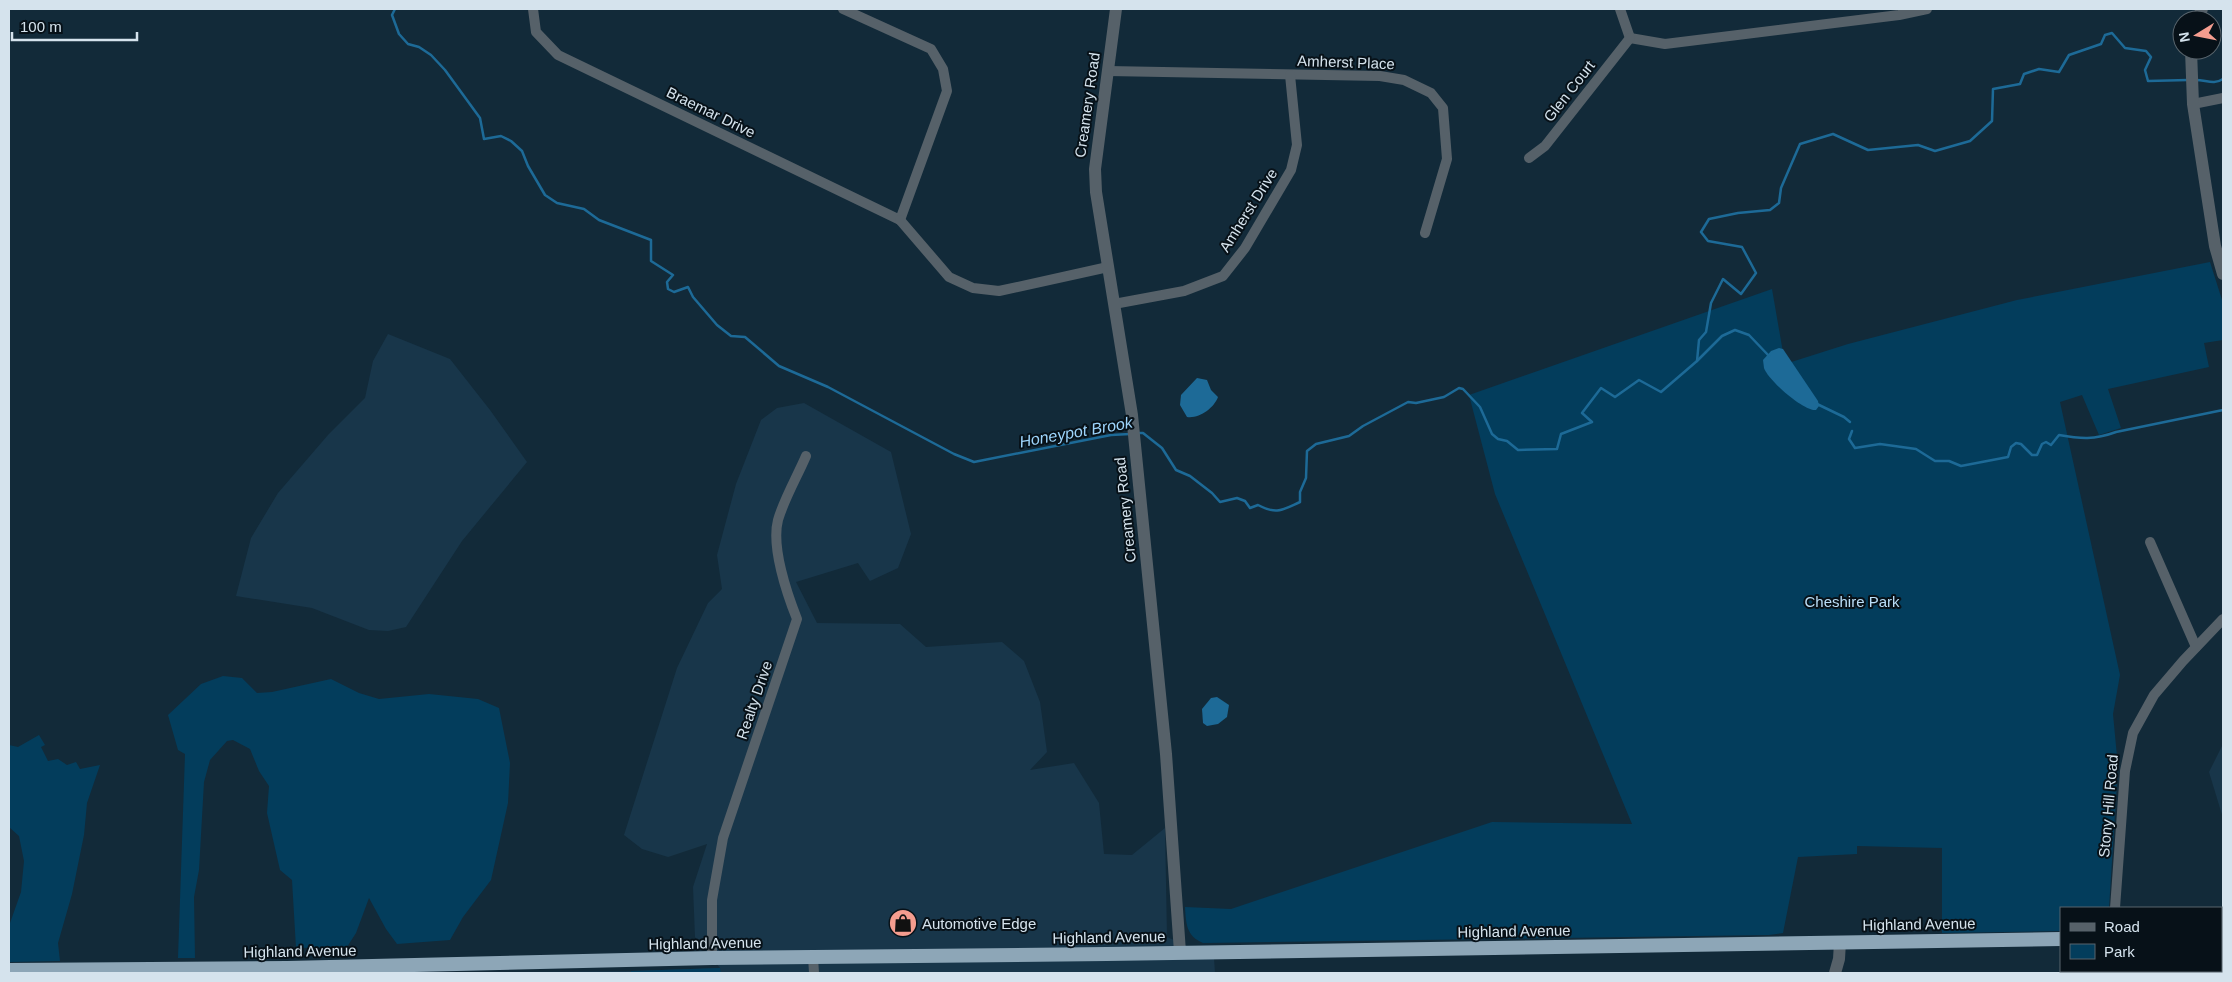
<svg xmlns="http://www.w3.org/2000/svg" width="2232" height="982" font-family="Arial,sans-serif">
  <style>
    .built { fill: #18364a }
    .green { fill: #033d5c }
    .water { fill: #1d6a97 }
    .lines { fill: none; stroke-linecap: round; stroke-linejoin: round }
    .stream { stroke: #1d6a97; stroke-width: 2.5 }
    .minor { stroke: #566169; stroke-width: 10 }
    .tertiary { stroke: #566169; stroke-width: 12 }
    .trunk { stroke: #8da6b7; stroke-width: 14 }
    .labels { text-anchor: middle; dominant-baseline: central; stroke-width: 4; stroke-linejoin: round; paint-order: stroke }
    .street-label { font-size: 15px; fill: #d5e3ed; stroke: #071118 }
    .park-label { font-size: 15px; fill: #bbdff9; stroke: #071118 }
    .poi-label { font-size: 15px; fill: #d5e3ed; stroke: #071118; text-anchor: start }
    .water-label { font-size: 16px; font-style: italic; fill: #9dd4fb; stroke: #071118 }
  </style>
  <rect width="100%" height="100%" fill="#122a39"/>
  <!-- built -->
  <g class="built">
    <path d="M 388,334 L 450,359 L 490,410 L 527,462 L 462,541 L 406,627 L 388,631 L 369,630 L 312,608 L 236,596 L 251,538 L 278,493 L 328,435 L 365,398 L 373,361 Z"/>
    <path d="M 804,403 L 891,452 L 911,534 L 898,568 L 870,581 L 858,563 L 796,582 L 817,623 L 900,624 L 926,647 L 1002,642 L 1024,661 L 1040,702 L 1047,752 L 1030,770 L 1074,763 L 1099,803 L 1104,854 L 1132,855 L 1165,828 L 1167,937 L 1214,958 L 1215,973 L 389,973 L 631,971 L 720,968 L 695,937 L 693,887 L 707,844 L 668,857 L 642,849 L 624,835 L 677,668 L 708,603 L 722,589 L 717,555 L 736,484 L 761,420 L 777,408 Z"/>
    <path d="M 2223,744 L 2223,818 L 2209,772 Z"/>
  </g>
  <!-- green -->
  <g class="green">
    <path d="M 2210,262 L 2223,303 L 2223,340 L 2204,343 L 2209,367 L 2108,389 L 2121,428 L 2099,435 L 2082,395 L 2060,402 L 2120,675 L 2113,714 L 2118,767 L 2109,908 L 2061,908 L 2061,931 L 1942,933 L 1942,848 L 1857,846 L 1857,854 L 1798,857 L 1783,933 L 1769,935 L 1203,943 C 1186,936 1186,923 1185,907 L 1231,909 L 1492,822 L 1632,824 L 1495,494 L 1469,395 L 1772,289 L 1785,364 L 1848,344 L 2017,300 Z"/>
    <path d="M 223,676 L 242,678 L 257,693 L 272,692 L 331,679 L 359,693 L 379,699 L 429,694 L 478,699 L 499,708 L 510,763 L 508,803 L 491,880 L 463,917 L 450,940 L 397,944 L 386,929 L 369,898 L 356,933 L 347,947 L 296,948 L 292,880 L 280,870 L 267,813 L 269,786 L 259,771 L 250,749 L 233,740 L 227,741 L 210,760 L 204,782 L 199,870 L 194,897 L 195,958 L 178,958 L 185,754 L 178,750 L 168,715 L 201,684 Z"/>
    <path d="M 39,735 L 45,745 L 41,747 L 48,761 L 58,759 L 67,765 L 76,762 L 80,769 L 100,765 L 87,803 L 84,835 L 72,894 L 58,943 L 60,961 L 9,962 L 10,923 L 21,892 L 24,861 L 19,836 L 9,827 L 9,745 L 18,747 Z"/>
    <path d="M 720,968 L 721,973 L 631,973 L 631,971 Z"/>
  </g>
  <!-- water -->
  <g class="water">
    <path d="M 1779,348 L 1783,349 L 1818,401 L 1819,406 L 1816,410 C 1804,412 1768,380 1764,368 C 1764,368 1763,360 1763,360 L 1771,351 Z"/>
    <path d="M 1197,378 L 1207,380 L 1211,390 L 1218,397 C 1214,408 1199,419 1187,417 L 1180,405 L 1181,395 Z"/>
    <path d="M 1217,697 L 1229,705 L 1227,717 L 1218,724 L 1207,726 L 1203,723 L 1202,709 L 1211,698 Z"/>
  </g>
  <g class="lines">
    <!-- stream -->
    <g class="stream">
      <path d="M 395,9 L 392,15 L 399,34 L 408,44 L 419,47 L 431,55 L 445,70 L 480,118 L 484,139 L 501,136 L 511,141 L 522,151 L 528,166 L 545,195 L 557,203 L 584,209 L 599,220 L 651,240 L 651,261 L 673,275 L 667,282 L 668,289 L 674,292 L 688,287 L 693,297 L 717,325 L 731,336 L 745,337 L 779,366 L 828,387 L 954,454 L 974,462 L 1111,435 L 1130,434"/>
      <path d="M 2196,80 C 2206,80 2214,85 2223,79"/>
      <path d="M 1697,361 L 1722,336 L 1735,330 L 1749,335 L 1769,356"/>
      <path d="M 1817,404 L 1844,417 L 1850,422"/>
      <path d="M 1852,431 L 1849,439 L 1855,448 L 1880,444 L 1916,449 L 1935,461 L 1949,461 L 1961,466 L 2008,457 L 2011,447 L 2016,443 L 2021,444 L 2032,455 L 2037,455 L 2042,444 L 2046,442 L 2051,445 L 2059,435 C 2081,439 2094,440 2116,432 L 2223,410"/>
      <path d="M 1138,433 L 1143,433 L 1162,448 L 1176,470 L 1190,476 L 1212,493 L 1220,502 L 1237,498 L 1245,501 L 1250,508 L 1258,505 C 1277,515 1282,510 1300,502 L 1300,492 L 1306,478 L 1307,451 L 1316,444 L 1349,436 L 1363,426 L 1408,402 L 1416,403 L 1444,397 L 1459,388 L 1463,389 L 1480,407 L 1492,434 L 1498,439 L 1507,441 L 1518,450 L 1557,449 L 1561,434 L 1592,422 L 1582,413 L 1601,388 L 1615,397 L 1639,380 L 1661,392 L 1697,361 L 1699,340 L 1706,332 L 1711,303 L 1723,279 L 1741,294 L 1756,273 L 1742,247 L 1708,241 L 1701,232 L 1709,219 L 1738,213 L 1770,210 L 1779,203 L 1781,188 L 1800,144 L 1833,134 L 1868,150 L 1918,145 L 1935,151 L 1970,141 L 1992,121 L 1993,89 L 2020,84 L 2024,74 L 2039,69 L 2059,72 L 2069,55 L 2101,44 L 2105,35 L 2112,33 L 2125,48 L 2146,51 L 2151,57 L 2145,70 L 2148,81 L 2188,80"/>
    </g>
    <!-- minor -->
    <g class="minor">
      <path d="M 533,9 L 536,32 L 558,55 L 900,220 L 947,91 L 943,69 L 931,49 L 843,9"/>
      <path d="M 1620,9 L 1630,38"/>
      <path d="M 1630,38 L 1665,44 L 1899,15 L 1927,9"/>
      <path d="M 1108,71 L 1380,76 L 1404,80 L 1431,93 L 1443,108 L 1447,159 L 1425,233"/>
      <path d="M 2193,104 L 2223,98"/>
      <path d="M 1529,158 L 1545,146 L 1630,38"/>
      <path d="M 900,220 L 949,277 L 973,288 L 999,291 L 1108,267"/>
      <path d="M 1114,304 L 1184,291 L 1223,276 L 1245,248 L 1291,170 L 1297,145 L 1290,75"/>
      <path d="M 2150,542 L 2196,647"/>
      <path d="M 2115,908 L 2125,771 L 2133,733 L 2154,695 L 2183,661 L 2223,619"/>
      <path d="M 813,957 L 814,973"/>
      <path d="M 712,958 L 712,900 L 723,838 L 797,619 C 787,594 771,547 778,520 C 784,499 797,477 806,456"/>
    </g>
    <!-- tertiary -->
    <g class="tertiary">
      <path d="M 1116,9 L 1095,169 L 1096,192 L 1132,415 L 1166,754 L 1180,952"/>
      <path d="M 2197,20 L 2202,9"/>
      <path d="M 2191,50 L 2193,104 L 2215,246 L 2223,274"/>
      <path d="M 1835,973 L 1839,959 L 1840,942"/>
    </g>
    <!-- trunk -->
    <g class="trunk">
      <path d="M 2221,936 L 2223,936"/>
      <path d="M 9,970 L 287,968 L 712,958 L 1107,954 L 2061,939"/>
    </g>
  </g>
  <!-- icons -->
  <defs>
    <symbol id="shop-disc" viewBox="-11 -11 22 22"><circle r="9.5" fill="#f59d8f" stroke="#071118"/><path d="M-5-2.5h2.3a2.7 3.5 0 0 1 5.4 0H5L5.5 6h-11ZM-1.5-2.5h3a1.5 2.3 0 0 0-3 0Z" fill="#111"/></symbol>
  </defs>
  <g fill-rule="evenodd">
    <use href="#shop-disc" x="887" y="907" width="32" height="32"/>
  </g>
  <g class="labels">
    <!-- street labels -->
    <g class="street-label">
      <text transform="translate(1346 62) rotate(2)">Amherst Place</text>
      <text transform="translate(1569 91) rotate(-52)">Glen Court</text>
      <text transform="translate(1087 105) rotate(-82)">Creamery Road</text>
      <text transform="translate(711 112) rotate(26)">Braemar Drive</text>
      <text transform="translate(1248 210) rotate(-58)">Amherst Drive</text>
      <text transform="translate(1125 510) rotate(-96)">Creamery Road</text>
      <text transform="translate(754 700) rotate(-71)">Realty Drive</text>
      <text transform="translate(2108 806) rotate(-85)">Stony Hill Road</text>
      <text transform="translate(1919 924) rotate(-1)">Highland Avenue</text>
      <text transform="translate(1514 931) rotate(-1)">Highland Avenue</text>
      <text transform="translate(1109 937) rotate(-1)">Highland Avenue</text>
      <text transform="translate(705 943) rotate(-1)">Highland Avenue</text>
      <text transform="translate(300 951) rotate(-1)">Highland Avenue</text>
    </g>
    <!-- park labels -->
    <g class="park-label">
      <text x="1852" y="601">Cheshire Park</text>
    </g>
    <!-- poi labels -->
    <g class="poi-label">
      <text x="922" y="923">Automotive Edge</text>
    </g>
    <!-- water labels -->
    <g class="water-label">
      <text transform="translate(1076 432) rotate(-10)">Honeypot Brook</text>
    </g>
  </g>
  <!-- border -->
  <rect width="2232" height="982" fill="none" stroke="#d5e3ed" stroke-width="20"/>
  <!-- legend -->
  <rect x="2060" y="907" width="162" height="65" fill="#071118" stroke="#59656d"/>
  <rect x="2070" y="923" width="25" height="8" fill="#566169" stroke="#59656d"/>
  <text x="2104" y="932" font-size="15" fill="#d5e3ed">Road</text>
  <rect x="2070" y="944" width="25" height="15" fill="#033d5c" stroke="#59656d"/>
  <text x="2104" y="957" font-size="15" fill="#d5e3ed">Park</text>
  <!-- north arrow -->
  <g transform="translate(2197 35) rotate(260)"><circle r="24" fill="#071118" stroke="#59656d"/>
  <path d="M0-4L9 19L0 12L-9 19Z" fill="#f59d8f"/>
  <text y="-8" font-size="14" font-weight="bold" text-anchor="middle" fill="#d5e3ed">N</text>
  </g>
  <!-- scale -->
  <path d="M12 32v8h125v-8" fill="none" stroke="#d5e3ed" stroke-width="2.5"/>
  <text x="20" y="32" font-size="15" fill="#d5e3ed" stroke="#071118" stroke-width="4" paint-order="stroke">100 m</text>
</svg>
